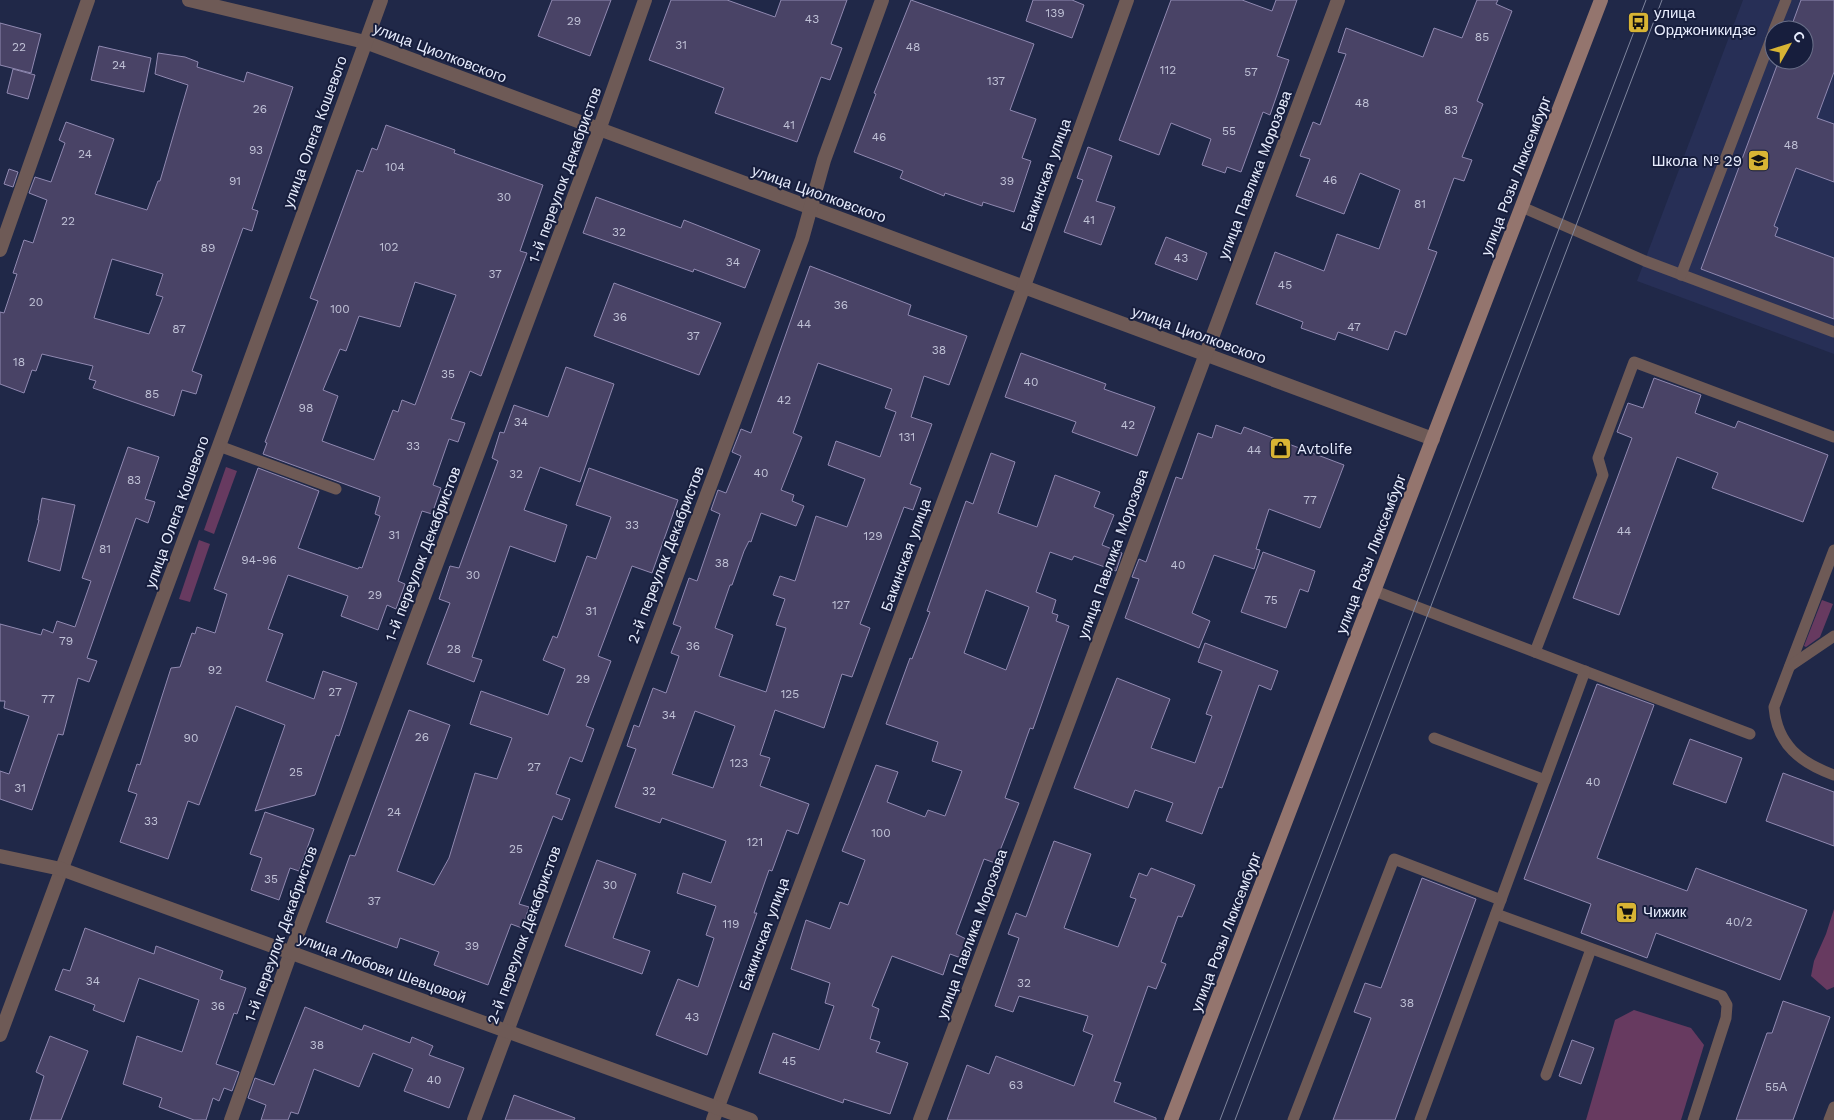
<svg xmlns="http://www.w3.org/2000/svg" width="1834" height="1120" font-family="'Work Sans',sans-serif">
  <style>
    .built { fill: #272f56; fill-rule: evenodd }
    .green { fill: #673a60 }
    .building { fill: #494366; stroke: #9089b1; fill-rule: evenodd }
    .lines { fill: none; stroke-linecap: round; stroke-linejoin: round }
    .service { stroke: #6e5a56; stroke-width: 11 }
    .minor { stroke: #6e5a56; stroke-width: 14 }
    .tertiary { stroke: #6e5a56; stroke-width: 14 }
    .secondary { stroke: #94756e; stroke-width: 14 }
    .tram { stroke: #7e859e; stroke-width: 1 }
    .labels { text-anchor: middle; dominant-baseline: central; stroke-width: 4; stroke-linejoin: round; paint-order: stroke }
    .number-label { font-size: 12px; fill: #c0c2d7 }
    .poi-label { font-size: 15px; fill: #e7ecfd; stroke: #171e3d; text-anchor: start }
    .street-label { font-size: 15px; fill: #e7ecfd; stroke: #171e3d }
  </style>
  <rect width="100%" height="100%" fill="#202848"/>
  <!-- built -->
  <path class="built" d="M 1743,0 L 1834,0 L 1834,354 L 1637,281 ZM 1774,30 L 1804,30 L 1804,60 L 1774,60 Z"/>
  <!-- green -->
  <g class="green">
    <path d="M 226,467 L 237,471 L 214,534 L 204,530 Z"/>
    <path d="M 199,540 L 210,544 L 190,602 L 179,599 Z"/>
    <path d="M 1822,600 L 1833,604 L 1820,637 L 1806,647 L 1804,646 Z"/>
    <path d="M 1834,909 L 1834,987 L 1827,990 L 1811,976 L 1814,961 L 1826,934 Z"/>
    <path d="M 1634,1010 L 1691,1028 L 1704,1045 L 1681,1120 L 1586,1120 L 1615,1020 Z"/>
  </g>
  <!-- building -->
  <g class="building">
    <path d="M 552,0 L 611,0 L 590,56 L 538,36 Z"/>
    <path d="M 671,0 L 727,0 L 775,17 L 781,0 L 847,0 L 831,44 L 842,48 L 830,80 L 821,77 L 797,142 L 715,113 L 724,88 L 649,60 Z"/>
    <path d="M 911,0 L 1034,44 L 1010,110 L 1036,119 L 1022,158 L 1031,161 L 1014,212 L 983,202 L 982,206 L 945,193 L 944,196 L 900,178 L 903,171 L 854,152 L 876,94 L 874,93 Z"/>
    <path d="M 1033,0 L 1072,0 L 1084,5 L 1072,38 L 1026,21 Z"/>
    <path d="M 1171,0 L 1242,0 L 1272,11 L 1276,0 L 1297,0 L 1277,56 L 1289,60 L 1270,115 L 1263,112 L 1241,172 L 1227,167 L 1225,173 L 1202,165 L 1211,139 L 1171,123 L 1159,155 L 1119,140 Z"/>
    <path d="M 1477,0 L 1498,0 L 1496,4 L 1512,11 L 1477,101 L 1483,104 L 1462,157 L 1472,160 L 1464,181 L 1454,178 L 1428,249 L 1437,252 L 1406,335 L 1395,331 L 1388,350 L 1338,332 L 1335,340 L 1301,328 L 1303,322 L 1256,304 L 1275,252 L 1324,271 L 1337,234 L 1379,249 L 1400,190 L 1360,173 L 1344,214 L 1296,196 L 1310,159 L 1300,156 L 1313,122 L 1320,125 L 1346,54 L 1338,52 L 1346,28 L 1423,57 L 1434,28 L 1462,38 Z"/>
    <path d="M 1801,0 L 1834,0 L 1834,72 L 1817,118 L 1834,124 L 1834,182 L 1796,168 L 1774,226 L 1778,228 L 1775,236 L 1834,258 L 1834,319 L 1701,269 L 1779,60 L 1804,60 L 1804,30 L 1790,30 Z"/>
    <path d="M 0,23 L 41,34 L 31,73 L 0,65 Z"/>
    <path d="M 99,46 L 151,58 L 144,92 L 91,80 Z"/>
    <path d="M 158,53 L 185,57 L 198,62 L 197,67 L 244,82 L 247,72 L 293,87 L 252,209 L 258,211 L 252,231 L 243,228 L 192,371 L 202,375 L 196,394 L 182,390 L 174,416 L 93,388 L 96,381 L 89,379 L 93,366 L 42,354 L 36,371 L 32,370 L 24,393 L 0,384 L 0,312 L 4,313 L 17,274 L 13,273 L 24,240 L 33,243 L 47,200 L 29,193 L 35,177 L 51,182 L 65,143 L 59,140 L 66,122 L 114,139 L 95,194 L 147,210 L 158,181 L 160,181 L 188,85 L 155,74 ZM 112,259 L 163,274 L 156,295 L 163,297 L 149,334 L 94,318 Z"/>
    <path d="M 13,69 L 35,75 L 28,99 L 7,93 Z"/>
    <path d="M 386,125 L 455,150 L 454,153 L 543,185 L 520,251 L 527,253 L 481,376 L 470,371 L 451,419 L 465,423 L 458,442 L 449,439 L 433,485 L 441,488 L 432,514 L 422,511 L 398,581 L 405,584 L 396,609 L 387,605 L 378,630 L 341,616 L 348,596 L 288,575 L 268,629 L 283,634 L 266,681 L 314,699 L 323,671 L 357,683 L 339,736 L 336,735 L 315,795 L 255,811 L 285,725 L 236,706 L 199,805 L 188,801 L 168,859 L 120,842 L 137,794 L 128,791 L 137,764 L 140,765 L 171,668 L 180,667 L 192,633 L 195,634 L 197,627 L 215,633 L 227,594 L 214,589 L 258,468 L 319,491 L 298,548 L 358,569 L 359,567 L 362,568 L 380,516 L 375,514 L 380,497 L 263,454 L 267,443 L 265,442 L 318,301 L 310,298 L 357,170 L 363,172 L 372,148 L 377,150 ZM 415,282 L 456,295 L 415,405 L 402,400 L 398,412 L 393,410 L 374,460 L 322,441 L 338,396 L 323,390 L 340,349 L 346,351 L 359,316 L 400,327 Z"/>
    <path d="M 1088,147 L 1112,156 L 1096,201 L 1115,207 L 1101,245 L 1064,232 L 1083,180 L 1077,178 Z"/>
    <path d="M 9,169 L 18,172 L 13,187 L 4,184 Z"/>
    <path d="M 596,197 L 681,228 L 684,220 L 760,250 L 745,288 L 694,269 L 693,272 L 583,233 Z"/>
    <path d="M 1166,237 L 1207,253 L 1197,280 L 1155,264 Z"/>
    <path d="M 810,266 L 911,305 L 908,315 L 967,336 L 949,385 L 924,376 L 911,417 L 932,424 L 910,484 L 921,488 L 913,510 L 904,507 L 860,624 L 870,628 L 852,677 L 842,674 L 824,728 L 775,710 L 760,755 L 770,758 L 760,786 L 809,804 L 798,834 L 787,830 L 772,871 L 769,870 L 754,913 L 757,913 L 707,1055 L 656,1035 L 678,979 L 698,987 L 714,938 L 706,935 L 716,906 L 677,893 L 683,873 L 711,883 L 726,841 L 662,818 L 660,823 L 615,807 L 636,749 L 627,746 L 634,725 L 639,727 L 653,688 L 666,693 L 679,656 L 671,653 L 681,627 L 673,624 L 689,578 L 697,581 L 720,514 L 711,510 L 718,490 L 726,493 L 741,456 L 732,452 L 741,429 L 751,433 ZM 818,363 L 892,389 L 885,408 L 896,412 L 880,457 L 836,441 L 828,465 L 865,479 L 847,527 L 816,516 L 795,581 L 780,576 L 773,595 L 785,599 L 776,625 L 786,628 L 766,692 L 719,676 L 733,635 L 715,628 L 730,585 L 732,585 L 744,551 L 749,541 L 751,542 L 761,513 L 796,526 L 804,506 L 792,501 L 794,495 L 781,490 L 802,437 L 793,433 ZM 695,711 L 735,726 L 713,788 L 672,774 Z"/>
    <path d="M 614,283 L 721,323 L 699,375 L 594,336 Z"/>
    <path d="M 1021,353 L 1106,384 L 1104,389 L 1155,407 L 1137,456 L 1072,432 L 1076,422 L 1005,397 Z"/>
    <path d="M 566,367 L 614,384 L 580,482 L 540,467 L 524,510 L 567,525 L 555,562 L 510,546 L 472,657 L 482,660 L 474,682 L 427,664 L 450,603 L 439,599 L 450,566 L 459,568 L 498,461 L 492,458 L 500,432 L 504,433 L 514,405 L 548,417 Z"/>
    <path d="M 1654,378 L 1701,395 L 1695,413 L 1735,428 L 1738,421 L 1828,455 L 1803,522 L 1712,488 L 1718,473 L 1677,457 L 1619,615 L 1573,598 L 1632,438 L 1617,432 L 1628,403 L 1643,408 Z"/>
    <path d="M 1216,425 L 1241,434 L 1244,427 L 1344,465 L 1320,528 L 1269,509 L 1256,549 L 1260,550 L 1254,569 L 1214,555 L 1192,613 L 1210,621 L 1199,648 L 1125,618 L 1139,579 L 1132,577 L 1139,559 L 1146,562 L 1176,477 L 1182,479 L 1198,433 L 1212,438 Z"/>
    <path d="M 128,447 L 159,457 L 145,499 L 155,502 L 148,523 L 136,518 L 87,658 L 97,661 L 89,682 L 78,678 L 63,735 L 58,734 L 32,810 L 0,799 L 0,771 L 9,774 L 29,716 L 4,708 L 5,701 L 0,701 L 0,624 L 41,635 L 43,629 L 53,633 L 57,621 L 75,627 L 91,581 L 82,578 Z"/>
    <path d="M 991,453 L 1015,462 L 998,513 L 1037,527 L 1055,475 L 1100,492 L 1094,507 L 1114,515 L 1102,545 L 1122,553 L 1116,571 L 1074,556 L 1072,560 L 1050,552 L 1036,592 L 1056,600 L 1052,613 L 1058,615 L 1056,621 L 1069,626 L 1033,729 L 1030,728 L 1005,798 L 1019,803 L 995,863 L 984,859 L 956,934 L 968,940 L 961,958 L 950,954 L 943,975 L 892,956 L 872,1006 L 879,1009 L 870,1039 L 880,1042 L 876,1052 L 908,1063 L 890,1114 L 844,1099 L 843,1103 L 759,1073 L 773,1033 L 819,1050 L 834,1006 L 825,1003 L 830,983 L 791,969 L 806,920 L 830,929 L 840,902 L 848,905 L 865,860 L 842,851 L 876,765 L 898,772 L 887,802 L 925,817 L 928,810 L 945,816 L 962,771 L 932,761 L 938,742 L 886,724 L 910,658 L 912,659 L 930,612 L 927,611 L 966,501 L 973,504 ZM 986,590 L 1029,607 L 1006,670 L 964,653 Z"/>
    <path d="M 589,468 L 678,500 L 652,573 L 632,566 L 598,656 L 611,661 L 586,726 L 594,729 L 582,762 L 570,757 L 556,794 L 570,799 L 562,820 L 553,816 L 519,904 L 529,907 L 522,928 L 511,924 L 488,985 L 434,965 L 439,952 L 400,938 L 397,948 L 326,922 L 350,855 L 355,856 L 409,710 L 450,725 L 397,871 L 434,885 L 449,858 L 475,773 L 497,779 L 512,738 L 470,724 L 481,691 L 548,715 L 565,669 L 543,660 L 553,636 L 557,638 L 587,556 L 596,559 L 611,517 L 576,505 Z"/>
    <path d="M 42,498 L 75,505 L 60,571 L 28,561 L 39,520 L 38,520 Z"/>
    <path d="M 1263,552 L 1315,571 L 1308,592 L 1300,589 L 1286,628 L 1241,612 Z"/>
    <path d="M 1205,643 L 1278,671 L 1271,690 L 1259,685 L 1222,788 L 1219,787 L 1202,834 L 1166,821 L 1173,803 L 1135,790 L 1128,808 L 1074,788 L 1117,678 L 1170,699 L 1151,748 L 1195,763 L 1212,716 L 1206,714 L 1222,671 L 1198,662 Z"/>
    <path d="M 1597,684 L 1654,705 L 1597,858 L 1687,891 L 1696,868 L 1807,910 L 1780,980 L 1656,933 L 1647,958 L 1581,933 L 1591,904 L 1524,879 Z"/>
    <path d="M 1690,739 L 1742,758 L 1726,803 L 1673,784 Z"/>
    <path d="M 1783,773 L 1834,792 L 1834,846 L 1766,821 Z"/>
    <path d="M 265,812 L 314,829 L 299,871 L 290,868 L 279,900 L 251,890 L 262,858 L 250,854 Z"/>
    <path d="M 1054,841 L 1091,854 L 1064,928 L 1118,947 L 1136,899 L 1130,897 L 1139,873 L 1147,876 L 1151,868 L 1195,885 L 1182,917 L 1178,916 L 1161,962 L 1166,964 L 1156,989 L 1148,986 L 1114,1081 L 1121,1083 L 1114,1102 L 1156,1118 L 1156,1120 L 947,1120 L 967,1065 L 989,1074 L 996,1056 L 1074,1086 L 1093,1035 L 1083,1031 L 1088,1016 L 1019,996 L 1013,1012 L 995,1006 L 1019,938 L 1008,934 L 1016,913 L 1026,917 Z"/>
    <path d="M 597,860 L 636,874 L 613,938 L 650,951 L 642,974 L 565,946 Z"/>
    <path d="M 1422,878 L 1476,899 L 1395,1120 L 1333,1120 L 1371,1018 L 1354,1012 L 1365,983 L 1381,988 Z"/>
    <path d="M 85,928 L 154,954 L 156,946 L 223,971 L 220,979 L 246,988 L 237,1014 L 234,1013 L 216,1064 L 239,1072 L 232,1091 L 224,1088 L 219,1101 L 213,1098 L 206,1120 L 194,1120 L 159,1107 L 162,1098 L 123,1084 L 137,1036 L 182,1052 L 199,1000 L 139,978 L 124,1022 L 93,1010 L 95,1005 L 55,990 L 63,969 L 70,971 Z"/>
    <path d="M 1783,1001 L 1830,1017 L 1793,1120 L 1736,1120 L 1767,1033 L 1772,1033 Z"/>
    <path d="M 305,1007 L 362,1030 L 364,1025 L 410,1043 L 412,1037 L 433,1046 L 429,1055 L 464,1068 L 449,1108 L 404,1091 L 413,1069 L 373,1053 L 359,1087 L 314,1069 L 298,1114 L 291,1112 L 288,1120 L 261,1120 L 266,1105 L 248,1098 L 255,1078 L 274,1085 Z"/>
    <path d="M 50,1036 L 88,1051 L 61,1120 L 30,1120 L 44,1076 L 36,1072 Z"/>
    <path d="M 1572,1040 L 1594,1048 L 1581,1084 L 1559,1076 Z"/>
    <path d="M 514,1095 L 575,1118 L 574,1120 L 505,1120 Z"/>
  </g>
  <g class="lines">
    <!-- service -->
    <g class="service">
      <path d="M 1774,30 L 1786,0"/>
      <path d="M 1522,207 L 1645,261 L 1834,332"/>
      <path d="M 1681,275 L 1774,31"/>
      <path d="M 219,446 L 336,489"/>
      <path d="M 1834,550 L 1774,707 C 1777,745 1801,763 1834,775"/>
      <path d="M 1375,591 L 1750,734"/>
      <path d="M 1535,652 L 1603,475 L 1598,458 L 1634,362 L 1834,437"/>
      <path d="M 1790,666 L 1834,636"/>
      <path d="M 1434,738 L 1545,780"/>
      <path d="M 1496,914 L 1722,996 L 1727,1005 L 1726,1018 L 1693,1120"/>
      <path d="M 1546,1075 L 1591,949"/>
      <path d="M 1293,1120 L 1394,859 L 1501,900"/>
      <path d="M 1420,1120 L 1585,671"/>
      <path d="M 1829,1120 L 1834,1107"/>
    </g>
    <!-- minor -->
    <g class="minor">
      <path d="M 189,0 L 365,42 L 1433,439"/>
      <path d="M 0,250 L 88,0"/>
      <path d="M 0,1035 L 219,446 L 381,0"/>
      <path d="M 231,1120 L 291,952 L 599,130 L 645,0"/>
      <path d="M 474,1120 L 802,239 L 824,160 L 882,0"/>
      <path d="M 713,1120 L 1024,286 L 1127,0"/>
      <path d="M 920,1120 L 1338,0"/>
    </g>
    <!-- tertiary -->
    <path class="tertiary" d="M 0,856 L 61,869 L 751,1120"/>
    <!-- secondary -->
    <path class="secondary" d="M 1171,1120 L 1601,0"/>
    <!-- tram -->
    <g class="tram">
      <path d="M 1220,1120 L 1646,0"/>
      <path d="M 1235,1120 L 1662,0"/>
    </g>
  </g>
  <!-- icons -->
  <defs>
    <symbol id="bus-square" viewBox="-11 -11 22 22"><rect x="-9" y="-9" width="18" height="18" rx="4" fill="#d8b434" stroke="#171e3d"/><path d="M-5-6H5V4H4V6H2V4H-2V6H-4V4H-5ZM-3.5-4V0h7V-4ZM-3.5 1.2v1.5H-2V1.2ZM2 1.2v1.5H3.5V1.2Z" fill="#111"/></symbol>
    <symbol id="school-square" viewBox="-11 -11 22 22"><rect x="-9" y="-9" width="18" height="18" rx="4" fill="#d8b434" stroke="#171e3d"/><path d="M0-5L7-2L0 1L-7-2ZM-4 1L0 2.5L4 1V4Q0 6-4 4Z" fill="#111"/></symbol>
    <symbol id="shop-square" viewBox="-11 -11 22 22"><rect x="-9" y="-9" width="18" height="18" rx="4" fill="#d8b434" stroke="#171e3d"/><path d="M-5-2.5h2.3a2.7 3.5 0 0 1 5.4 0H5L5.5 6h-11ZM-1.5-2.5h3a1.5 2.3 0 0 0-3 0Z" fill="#111"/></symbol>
    <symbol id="supermarket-square" viewBox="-11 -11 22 22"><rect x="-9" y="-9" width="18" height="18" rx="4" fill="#d8b434" stroke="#171e3d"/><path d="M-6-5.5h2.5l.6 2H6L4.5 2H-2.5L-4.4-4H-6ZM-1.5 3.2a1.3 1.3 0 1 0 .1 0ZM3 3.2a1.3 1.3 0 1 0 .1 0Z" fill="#111"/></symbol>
  </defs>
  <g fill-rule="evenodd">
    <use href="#bus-square" x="1626" y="10" width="25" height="25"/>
    <use href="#school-square" x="1746" y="148" width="25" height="25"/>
    <use href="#shop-square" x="1268" y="436" width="25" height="25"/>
    <use href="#supermarket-square" x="1614" y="900" width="25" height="25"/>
  </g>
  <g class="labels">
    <!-- number labels -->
    <g class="number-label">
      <text x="1055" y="13">139</text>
      <text x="812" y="19">43</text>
      <text x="574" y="21">29</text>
      <text x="1482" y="37">85</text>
      <text x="681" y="45">31</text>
      <text x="19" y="47">22</text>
      <text x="913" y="47">48</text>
      <text x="119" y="65">24</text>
      <text x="1168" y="70">112</text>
      <text x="1251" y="72">57</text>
      <text x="996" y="81">137</text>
      <text x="1362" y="103">48</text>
      <text x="260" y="109">26</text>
      <text x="1451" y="110">83</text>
      <text x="789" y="125">41</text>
      <text x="1229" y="131">55</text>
      <text x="879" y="137">46</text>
      <text x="1791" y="145">48</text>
      <text x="256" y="150">93</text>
      <text x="85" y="154">24</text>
      <text x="395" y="167">104</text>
      <text x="1330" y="180">46</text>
      <text x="235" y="181">91</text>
      <text x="1007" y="181">39</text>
      <text x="504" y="197">30</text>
      <text x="1420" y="204">81</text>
      <text x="1089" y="220">41</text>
      <text x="68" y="221">22</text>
      <text x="619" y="232">32</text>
      <text x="389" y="247">102</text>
      <text x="208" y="248">89</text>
      <text x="1181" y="258">43</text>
      <text x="733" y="262">34</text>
      <text x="495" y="274">37</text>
      <text x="1285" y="285">45</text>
      <text x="36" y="302">20</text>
      <text x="841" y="305">36</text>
      <text x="340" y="309">100</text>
      <text x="620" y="317">36</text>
      <text x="804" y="324">44</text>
      <text x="1354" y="327">47</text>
      <text x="179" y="329">87</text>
      <text x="693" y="336">37</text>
      <text x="939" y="350">38</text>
      <text x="19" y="362">18</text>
      <text x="448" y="374">35</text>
      <text x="1031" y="382">40</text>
      <text x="152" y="394">85</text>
      <text x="784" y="400">42</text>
      <text x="306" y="408">98</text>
      <text x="521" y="422">34</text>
      <text x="1128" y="425">42</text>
      <text x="907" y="437">131</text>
      <text x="413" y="446">33</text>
      <text x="1254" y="450">44</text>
      <text x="761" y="473">40</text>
      <text x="516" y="474">32</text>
      <text x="134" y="480">83</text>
      <text x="1310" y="500">77</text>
      <text x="632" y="525">33</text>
      <text x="1624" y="531">44</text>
      <text x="394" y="535">31</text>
      <text x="873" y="536">129</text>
      <text x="105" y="549">81</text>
      <text x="259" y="560">94-96</text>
      <text x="722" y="563">38</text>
      <text x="1178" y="565">40</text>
      <text x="473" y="575">30</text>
      <text x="375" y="595">29</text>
      <text x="1271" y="600">75</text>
      <text x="841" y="605">127</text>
      <text x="591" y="611">31</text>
      <text x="66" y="641">79</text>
      <text x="693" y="646">36</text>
      <text x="454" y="649">28</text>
      <text x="215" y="670">92</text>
      <text x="583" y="679">29</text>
      <text x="335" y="692">27</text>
      <text x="790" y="694">125</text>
      <text x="48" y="699">77</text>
      <text x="669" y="715">34</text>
      <text x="422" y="737">26</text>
      <text x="191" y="738">90</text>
      <text x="739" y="763">123</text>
      <text x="534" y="767">27</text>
      <text x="296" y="772">25</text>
      <text x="1593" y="782">40</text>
      <text x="20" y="788">31</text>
      <text x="649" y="791">32</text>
      <text x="394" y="812">24</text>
      <text x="151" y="821">33</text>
      <text x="881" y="833">100</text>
      <text x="755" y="842">121</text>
      <text x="516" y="849">25</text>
      <text x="271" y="879">35</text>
      <text x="610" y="885">30</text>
      <text x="374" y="901">37</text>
      <text x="1739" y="922">40/2</text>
      <text x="731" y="924">119</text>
      <text x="472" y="946">39</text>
      <text x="93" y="981">34</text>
      <text x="1024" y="983">32</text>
      <text x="1407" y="1003">38</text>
      <text x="218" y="1006">36</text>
      <text x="692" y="1017">43</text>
      <text x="317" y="1045">38</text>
      <text x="789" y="1061">45</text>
      <text x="434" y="1080">40</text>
      <text x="1016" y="1085">63</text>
      <text x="1776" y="1087">55А</text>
    </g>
    <!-- poi labels -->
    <g class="poi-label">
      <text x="1654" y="13">улица<tspan x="1654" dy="17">Орджоникидзе</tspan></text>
      <text x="1742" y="161" text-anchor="end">Школа № 29</text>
      <text x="1297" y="449">Avtolife</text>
      <text x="1643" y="912">Чижик</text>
    </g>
    <!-- street labels -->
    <g class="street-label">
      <text transform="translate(440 53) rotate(21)">улица Циолковского</text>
      <text transform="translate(315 132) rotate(-70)">улица Олега Кошевого</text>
      <text transform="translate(565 175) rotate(-70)">1-й переулок Декабристов</text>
      <text transform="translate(1046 175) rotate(-70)">Бакинская улица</text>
      <text transform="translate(1255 175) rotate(-69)">улица Павлика Морозова</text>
      <text transform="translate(1516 176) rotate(-69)">улица Розы Люксембург</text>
      <text transform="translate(819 194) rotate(20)">улица Циолковского</text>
      <text transform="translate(1199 335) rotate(20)">улица Циолковского</text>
      <text transform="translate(177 512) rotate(-70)">улица Олега Кошевого</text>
      <text transform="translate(423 554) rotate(-69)">1-й переулок Декабристов</text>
      <text transform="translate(1113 554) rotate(-70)">улица Павлика Морозова</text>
      <text transform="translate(1371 554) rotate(-69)">улица Розы Люксембург</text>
      <text transform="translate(666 555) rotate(-69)">2-й переулок Декабристов</text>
      <text transform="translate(906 555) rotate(-70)">Бакинская улица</text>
      <text transform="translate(1226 932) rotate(-69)">улица Розы Люксембург</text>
      <text transform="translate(281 934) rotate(-70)">1-й переулок Декабристов</text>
      <text transform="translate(764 934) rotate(-70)">Бакинская улица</text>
      <text transform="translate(972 934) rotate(-70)">улица Павлика Морозова</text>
      <text transform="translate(524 935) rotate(-70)">2-й переулок Декабристов</text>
      <text transform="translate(382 968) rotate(20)">улица Любови Шевцовой</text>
    </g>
  </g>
  <!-- north arrow -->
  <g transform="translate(1789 45) rotate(51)"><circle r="24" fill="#171e3d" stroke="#6a708a"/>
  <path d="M0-4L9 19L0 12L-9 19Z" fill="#d8b434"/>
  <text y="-8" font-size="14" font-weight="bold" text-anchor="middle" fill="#e7ecfd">С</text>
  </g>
</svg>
